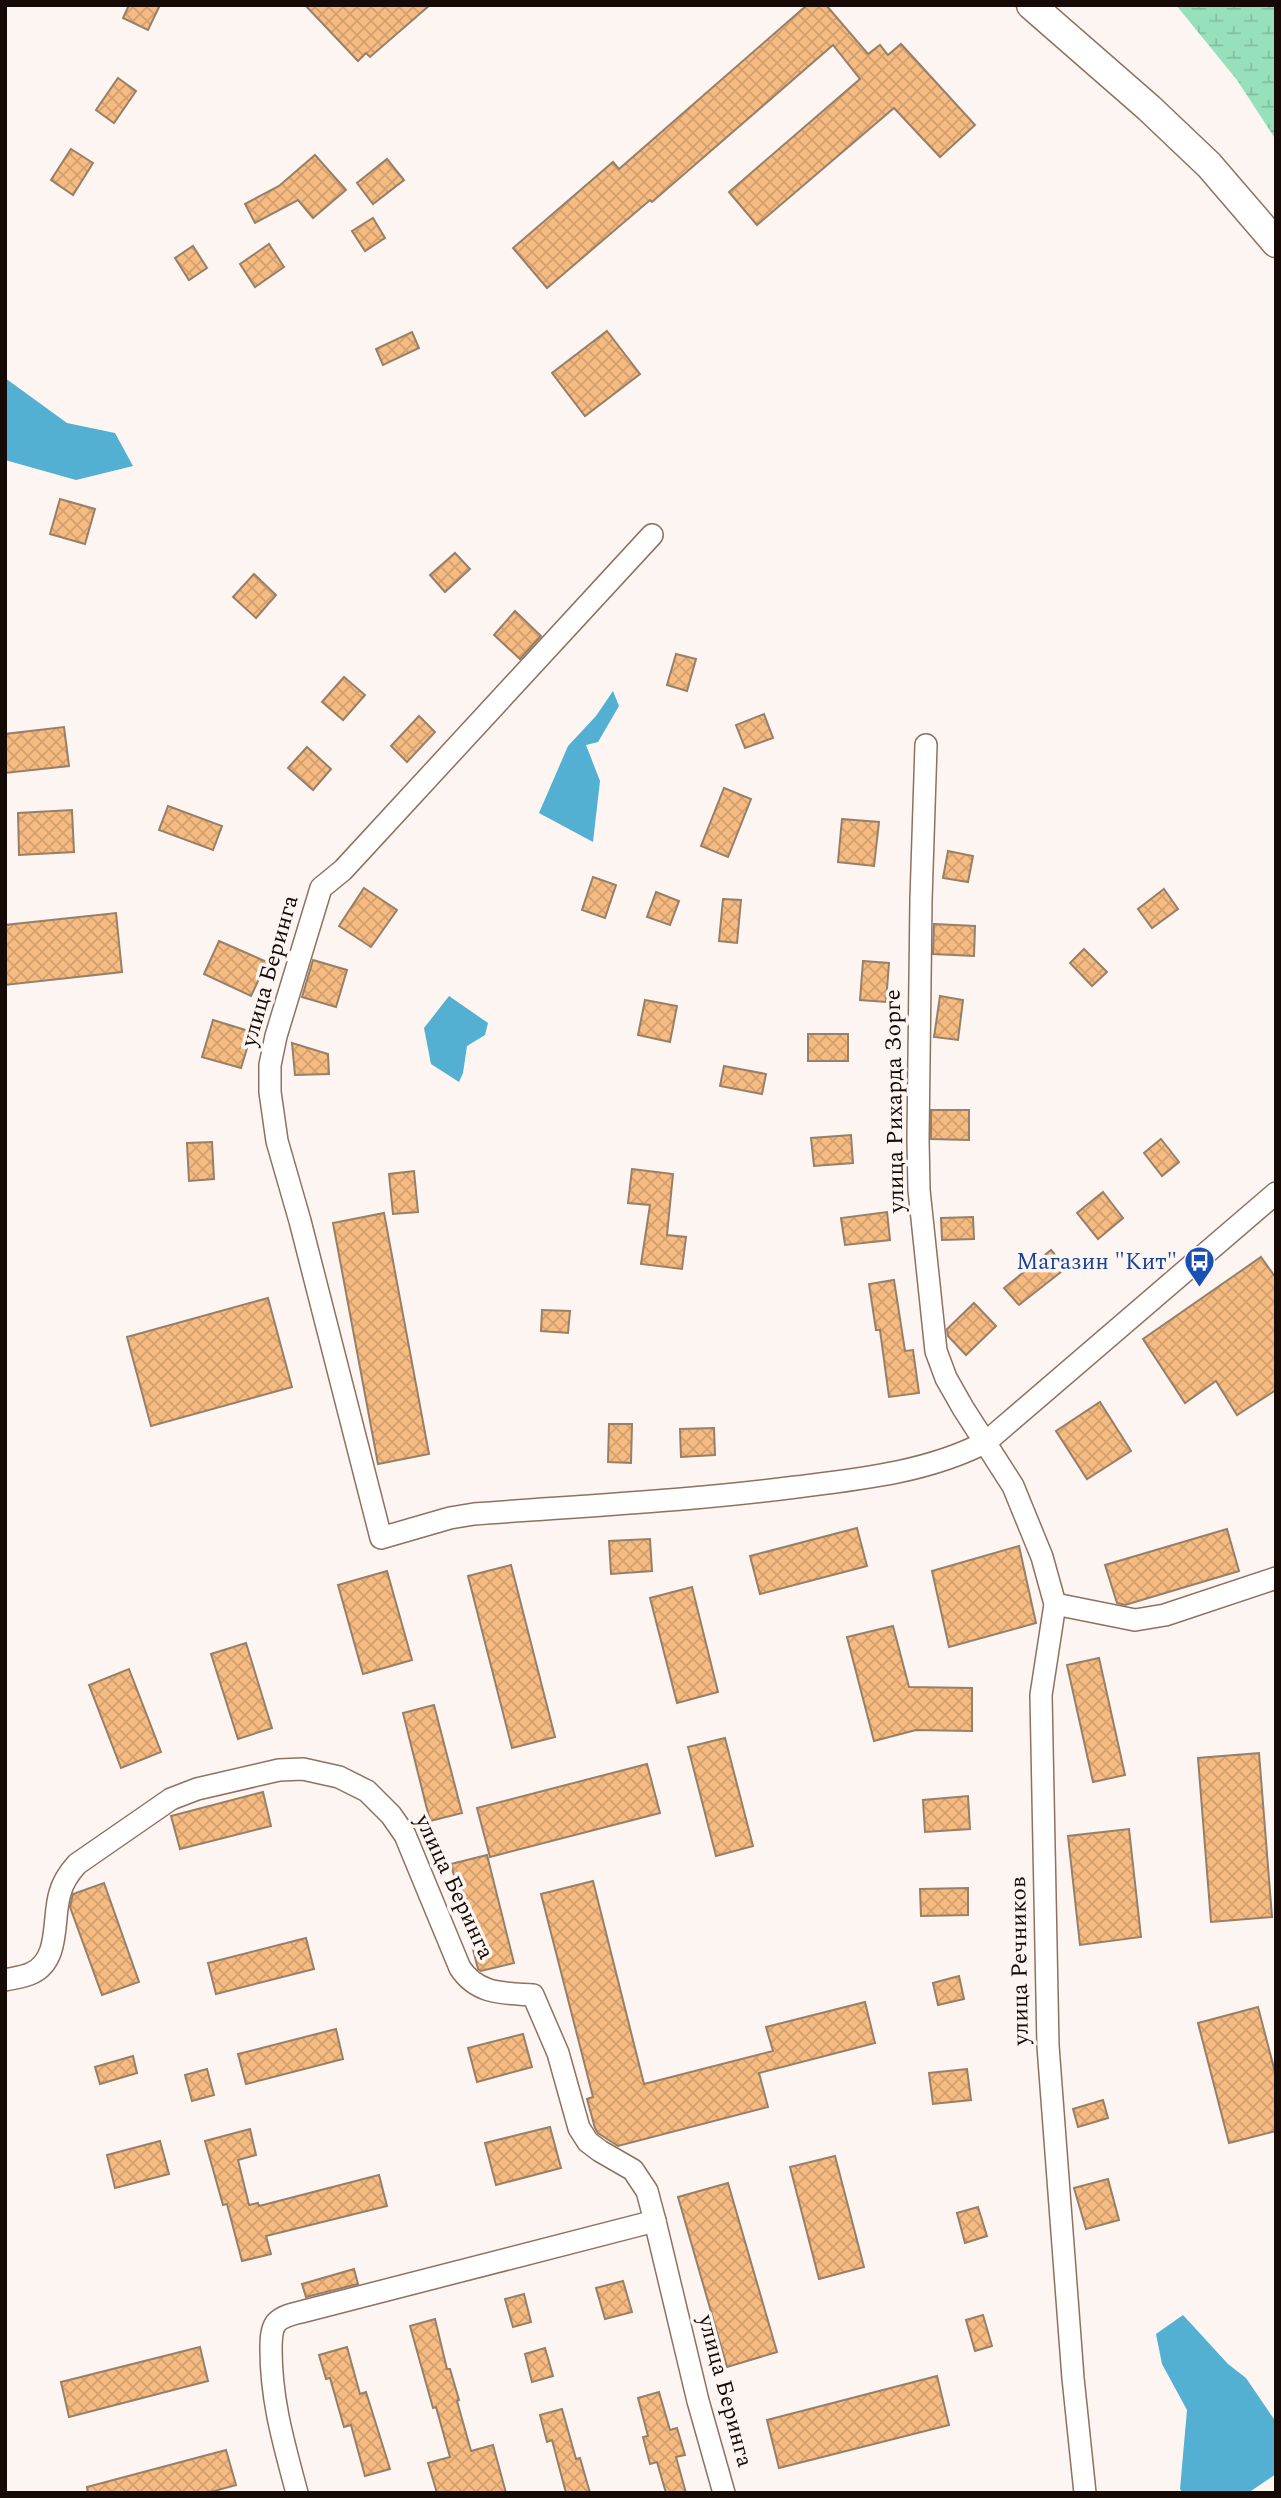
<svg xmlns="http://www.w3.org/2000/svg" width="1281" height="2498" font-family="Spectral,serif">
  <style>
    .wetland { fill: url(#wetland-marsh) }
    .water { fill: #53b0d3 }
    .building { fill: url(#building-cross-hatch); stroke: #987f67; stroke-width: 2 }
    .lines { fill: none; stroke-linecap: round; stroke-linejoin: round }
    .minor-casing { stroke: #8f7160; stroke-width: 24 }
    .secondary-casing { stroke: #8f7160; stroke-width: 31 }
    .minor { stroke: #fff; stroke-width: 21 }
    .secondary { stroke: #fff; stroke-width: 28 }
    .labels { text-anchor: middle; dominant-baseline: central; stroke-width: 7; stroke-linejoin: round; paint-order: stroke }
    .street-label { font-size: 23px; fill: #150a05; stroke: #fcf5f1 }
    .transit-label { font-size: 23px; fill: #164399; stroke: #fcf5f1; text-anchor: end }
  </style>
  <defs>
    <pattern id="wetland-marsh" width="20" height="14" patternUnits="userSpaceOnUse" patternTransform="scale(1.75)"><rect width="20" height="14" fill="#97e0bc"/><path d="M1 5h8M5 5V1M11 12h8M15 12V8" fill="none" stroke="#81bfa0"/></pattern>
    <pattern id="building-cross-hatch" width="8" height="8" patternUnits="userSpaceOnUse" patternTransform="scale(1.75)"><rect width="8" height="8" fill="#f6bb81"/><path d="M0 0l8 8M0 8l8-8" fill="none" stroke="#d29f6e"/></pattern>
  </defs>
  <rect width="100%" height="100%" fill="#fcf5f1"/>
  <!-- wetland -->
  <path class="wetland" d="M 1176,5 L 1276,5 L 1276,140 L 1237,80 Z"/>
  <!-- water -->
  <g class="water">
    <path d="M 5,378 L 67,423 L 115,433 L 133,466 L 76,480 L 5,460 Z"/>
    <path d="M 613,691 L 619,706 L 598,742 L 586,745 L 600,781 L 593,842 L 539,813 L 568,746 L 596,716 Z"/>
    <path d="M 449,996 L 488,1023 L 485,1035 L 467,1046 L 463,1073 L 459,1082 L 431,1064 L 424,1028 Z"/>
    <path d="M 1183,2315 L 1228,2364 L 1246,2378 L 1276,2422 L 1276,2474 L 1248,2493 L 1183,2493 L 1180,2489 L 1187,2410 L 1162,2364 L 1156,2334 Z"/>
  </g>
  <!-- building -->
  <g class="building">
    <path d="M 129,5 L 160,5 L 148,30 L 123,18 Z"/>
    <path d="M 305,5 L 430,5 L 370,57 L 366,53 L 358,61 Z"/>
    <path d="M 807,5 L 826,5 L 868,54 L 880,45 L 888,55 L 901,44 L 975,125 L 940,157 L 894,108 L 757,225 L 729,192 L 860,79 L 833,45 L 652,202 L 650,200 L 547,288 L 513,248 L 613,162 L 619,169 Z"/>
    <path d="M 118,78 L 136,91 L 114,123 L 96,110 Z"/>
    <path d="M 71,149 L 93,163 L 73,195 L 51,180 Z"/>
    <path d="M 315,155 L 346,190 L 313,218 L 298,200 L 255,223 L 245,204 L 279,186 Z"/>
    <path d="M 387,159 L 404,180 L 373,204 L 357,183 Z"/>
    <path d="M 373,218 L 385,238 L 365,251 L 352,231 Z"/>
    <path d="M 269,244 L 284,267 L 255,287 L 240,264 Z"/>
    <path d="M 193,246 L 207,268 L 189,280 L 175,258 Z"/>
    <path d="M 607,331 L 640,374 L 585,416 L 552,373 Z"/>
    <path d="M 412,332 L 419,348 L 383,365 L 376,349 Z"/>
    <path d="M 60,499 L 95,509 L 85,544 L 50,534 Z"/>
    <path d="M 455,553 L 470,569 L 445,592 L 430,575 Z"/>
    <path d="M 254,574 L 276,595 L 256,618 L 233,597 Z"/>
    <path d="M 515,611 L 541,636 L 520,659 L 494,635 Z"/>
    <path d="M 676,654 L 696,659 L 687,691 L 667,685 Z"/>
    <path d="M 344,677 L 365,695 L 343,720 L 322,702 Z"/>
    <path d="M 764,714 L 773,738 L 745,748 L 736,725 Z"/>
    <path d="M 419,716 L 435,732 L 407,762 L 391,746 Z"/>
    <path d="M 64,727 L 69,766 L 5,773 L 5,734 Z"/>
    <path d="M 307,747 L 331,769 L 313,790 L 288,768 Z"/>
    <path d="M 724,788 L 751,799 L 728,857 L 701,846 Z"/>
    <path d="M 168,806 L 222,826 L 213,850 L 159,830 Z"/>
    <path d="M 72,810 L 74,852 L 19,855 L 18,813 Z"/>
    <path d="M 842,819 L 879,822 L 874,866 L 838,862 Z"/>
    <path d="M 948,851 L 973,856 L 968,882 L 943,878 Z"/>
    <path d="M 593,877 L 616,885 L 605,918 L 582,910 Z"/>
    <path d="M 364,888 L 397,910 L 371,947 L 339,926 Z"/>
    <path d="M 1164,889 L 1178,909 L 1152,928 L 1138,909 Z"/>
    <path d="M 656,892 L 679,901 L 670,925 L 647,917 Z"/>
    <path d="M 723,899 L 741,900 L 737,943 L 719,941 Z"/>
    <path d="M 116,913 L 122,972 L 5,985 L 5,925 Z"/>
    <path d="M 934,924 L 975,926 L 974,956 L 933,954 Z"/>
    <path d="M 219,941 L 267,962 L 251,996 L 204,974 Z"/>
    <path d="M 1084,949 L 1107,972 L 1092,986 L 1070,963 Z"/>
    <path d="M 313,960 L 347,970 L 336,1007 L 302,997 Z"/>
    <path d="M 863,961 L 889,963 L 886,1002 L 860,1000 Z"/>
    <path d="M 940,996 L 963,1000 L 958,1040 L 934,1037 Z"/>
    <path d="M 645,1000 L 677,1006 L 670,1042 L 638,1035 Z"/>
    <path d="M 213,1020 L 252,1032 L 241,1068 L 202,1057 Z"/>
    <rect x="808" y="1034" width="40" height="27"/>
    <path d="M 292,1043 L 328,1054 L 329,1074 L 295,1075 Z"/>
    <path d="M 724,1066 L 766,1074 L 762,1094 L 720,1086 Z"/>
    <path d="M 931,1110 L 969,1110 L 969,1140 L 931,1139 Z"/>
    <path d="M 851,1135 L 853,1163 L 814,1166 L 811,1138 Z"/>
    <path d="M 1161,1139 L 1179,1162 L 1162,1176 L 1144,1153 Z"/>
    <path d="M 212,1142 L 214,1179 L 189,1181 L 187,1143 Z"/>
    <path d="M 632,1169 L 673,1174 L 667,1235 L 686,1237 L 682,1269 L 641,1264 L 650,1205 L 628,1203 Z"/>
    <path d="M 414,1171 L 418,1212 L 393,1214 L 389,1174 Z"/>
    <path d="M 1103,1192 L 1123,1218 L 1098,1239 L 1077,1213 Z"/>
    <path d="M 887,1212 L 890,1240 L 845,1245 L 841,1218 Z"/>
    <path d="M 384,1213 L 429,1454 L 378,1464 L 333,1223 Z"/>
    <path d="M 973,1217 L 974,1239 L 942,1240 L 941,1218 Z"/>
    <path d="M 1051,1250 L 1066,1268 L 1019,1305 L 1004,1288 Z"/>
    <path d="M 1261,1257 L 1276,1278 L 1276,1390 L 1237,1415 L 1216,1381 L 1185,1403 L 1143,1339 Z"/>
    <path d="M 894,1280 L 905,1351 L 913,1350 L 919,1393 L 889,1397 L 880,1330 L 876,1330 L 869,1284 Z"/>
    <path d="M 268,1298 L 292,1387 L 151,1426 L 127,1337 Z"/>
    <path d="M 974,1303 L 996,1326 L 966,1355 L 948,1336 L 947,1329 Z"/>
    <path d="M 542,1310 L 570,1311 L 568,1333 L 541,1331 Z"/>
    <path d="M 1100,1402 L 1131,1451 L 1087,1479 L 1056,1431 Z"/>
    <path d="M 609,1424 L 632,1424 L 631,1463 L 608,1462 Z"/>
    <path d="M 714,1428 L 715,1455 L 681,1457 L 680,1429 Z"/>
    <path d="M 857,1528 L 867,1566 L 760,1594 L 750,1556 Z"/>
    <path d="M 1227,1529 L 1239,1571 L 1125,1605 L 1117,1603 L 1105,1565 Z"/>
    <path d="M 650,1539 L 652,1571 L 611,1574 L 609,1541 Z"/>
    <path d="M 1019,1546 L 1036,1623 L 949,1647 L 932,1571 Z"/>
    <path d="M 511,1565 L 555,1737 L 512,1748 L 468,1576 Z"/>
    <path d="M 387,1571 L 412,1660 L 363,1674 L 338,1585 Z"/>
    <path d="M 692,1587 L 718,1692 L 677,1703 L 650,1598 Z"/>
    <path d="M 893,1626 L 909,1687 L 972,1688 L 972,1731 L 916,1730 L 874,1741 L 847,1637 Z"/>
    <path d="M 246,1643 L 272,1728 L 238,1739 L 211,1654 Z"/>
    <path d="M 1099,1658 L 1125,1775 L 1093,1782 L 1067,1665 Z"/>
    <path d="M 129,1669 L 161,1752 L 121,1768 L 89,1685 Z"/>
    <path d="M 434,1705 L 462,1813 L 430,1821 L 403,1713 Z"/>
    <path d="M 725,1738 L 753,1846 L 716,1856 L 688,1747 Z"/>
    <path d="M 1259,1753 L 1272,1917 L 1211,1922 L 1198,1758 Z"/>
    <path d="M 647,1764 L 660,1813 L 490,1857 L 477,1808 Z"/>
    <path d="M 263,1792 L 271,1826 L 180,1849 L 171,1816 Z"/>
    <path d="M 968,1796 L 970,1829 L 925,1832 L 923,1800 Z"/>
    <path d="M 1129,1829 L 1141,1937 L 1080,1945 L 1068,1836 Z"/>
    <path d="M 487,1855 L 514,1963 L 481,1971 L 478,1969 L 451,1864 Z"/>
    <path d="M 593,1881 L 644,2084 L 773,2051 L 766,2027 L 865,2002 L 875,2043 L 759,2073 L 768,2107 L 618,2146 L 598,2133 L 595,2128 L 587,2099 L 593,2097 L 541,1894 Z"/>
    <path d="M 104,1883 L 139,1982 L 102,1995 L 70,1907 L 73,1894 Z"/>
    <path d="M 968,1888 L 968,1915 L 921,1916 L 920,1889 Z"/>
    <path d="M 306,1938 L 314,1969 L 216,1994 L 208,1963 Z"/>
    <path d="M 959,1976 L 964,1999 L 938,2005 L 933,1983 Z"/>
    <path d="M 1258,2007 L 1276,2076 L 1276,2131 L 1229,2143 L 1198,2023 Z"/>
    <path d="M 336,2029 L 343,2059 L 246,2084 L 238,2054 Z"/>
    <path d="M 523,2034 L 532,2067 L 477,2082 L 468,2048 Z"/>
    <path d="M 133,2056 L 137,2073 L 100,2084 L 95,2067 Z"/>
    <path d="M 207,2069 L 214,2095 L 192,2101 L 185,2075 Z"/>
    <path d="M 967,2069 L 971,2100 L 933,2104 L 929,2073 Z"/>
    <path d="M 1103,2100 L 1108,2118 L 1078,2127 L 1073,2109 Z"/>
    <path d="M 550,2127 L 561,2168 L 496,2185 L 485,2143 Z"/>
    <path d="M 250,2129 L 256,2155 L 238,2160 L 249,2205 L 258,2203 L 259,2206 L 379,2175 L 387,2206 L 266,2236 L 271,2254 L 242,2261 L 227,2204 L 223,2205 L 205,2141 Z"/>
    <path d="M 160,2141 L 169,2174 L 115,2188 L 107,2155 Z"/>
    <path d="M 835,2156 L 864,2267 L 819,2279 L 790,2167 Z"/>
    <path d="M 1108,2179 L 1119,2220 L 1086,2229 L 1074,2188 Z"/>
    <path d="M 728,2183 L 777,2352 L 727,2367 L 678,2197 Z"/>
    <path d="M 978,2207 L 987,2236 L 965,2243 L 957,2213 Z"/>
    <path d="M 354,2269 L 358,2284 L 306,2297 L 302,2284 Z"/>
    <path d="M 623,2281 L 632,2312 L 605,2319 L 596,2288 Z"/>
    <path d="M 524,2294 L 531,2322 L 513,2327 L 505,2299 Z"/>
    <path d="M 983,2315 L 992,2346 L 975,2351 L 966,2320 Z"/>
    <path d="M 435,2319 L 447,2369 L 450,2369 L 459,2400 L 457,2401 L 471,2451 L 493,2445 L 506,2493 L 437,2493 L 428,2463 L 450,2457 L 436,2407 L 433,2408 L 410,2326 Z"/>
    <path d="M 200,2347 L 208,2381 L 69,2417 L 61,2382 Z"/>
    <path d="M 347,2347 L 360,2394 L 366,2392 L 390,2469 L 365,2476 L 351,2425 L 344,2427 L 330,2378 L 326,2379 L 319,2355 Z"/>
    <path d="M 545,2348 L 553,2376 L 532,2382 L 525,2354 Z"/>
    <path d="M 937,2376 L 949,2425 L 779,2468 L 767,2420 Z"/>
    <path d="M 659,2392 L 670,2430 L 677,2428 L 685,2455 L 676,2457 L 686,2493 L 666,2493 L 657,2462 L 650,2464 L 643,2437 L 648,2436 L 638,2398 Z"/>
    <path d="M 562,2409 L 576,2459 L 580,2458 L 590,2493 L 566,2493 L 552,2440 L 547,2442 L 540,2415 Z"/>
    <path d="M 226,2450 L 236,2485 L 207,2493 L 88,2493 L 87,2487 Z"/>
  </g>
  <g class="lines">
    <defs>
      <g id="minor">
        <path d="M 652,535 L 343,870 L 321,888 L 276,1036 L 270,1065 L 270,1092 L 277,1141 L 300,1221 L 381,1538 L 450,1518 L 474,1514 C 581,1506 689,1501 796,1487 C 861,1479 928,1472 986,1442 L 1276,1193"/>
        <path d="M 926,745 L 921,900 L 918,1139 L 919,1190 L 936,1351 L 946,1378 L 963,1408 L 1013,1486 L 1042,1557 L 1055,1604 L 1041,1695 L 1048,2046 L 1073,2378 L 1085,2493"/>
        <path d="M 1055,1604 L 1135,1620 L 1165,1615 L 1276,1578"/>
        <path d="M 5,1980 C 14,1978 24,1977 32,1973 C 61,1959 52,1918 60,1893 C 63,1881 69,1873 77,1864 L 171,1799 L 197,1789 L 279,1770 L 303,1769 L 339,1777 L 367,1791 L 391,1815 L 405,1835 L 460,1968 C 478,1995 504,1993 533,1995 L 558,2053 L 579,2128 L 588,2142 L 600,2151 L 633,2170 L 647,2191 L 655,2221"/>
        <path d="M 297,2493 C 284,2444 271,2401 271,2349 C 271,2341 271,2330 276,2323 C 282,2316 293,2314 301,2312 L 655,2221 L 698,2401 L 724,2493"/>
      </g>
      <path id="secondary" d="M 1031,5 L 1149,108 L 1209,165 L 1276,243"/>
    </defs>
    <!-- minor casing -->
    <use href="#minor" class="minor-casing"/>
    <!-- secondary casing -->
    <use href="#secondary" class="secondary-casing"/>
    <!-- minor -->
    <use href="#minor" class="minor"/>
    <!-- secondary -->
    <use href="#secondary" class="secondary"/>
  </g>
  <!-- icons -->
  <defs>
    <symbol id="bus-pin" viewBox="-11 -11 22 30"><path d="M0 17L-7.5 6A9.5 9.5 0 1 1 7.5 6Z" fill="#1a4fb4" stroke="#fcf5f1"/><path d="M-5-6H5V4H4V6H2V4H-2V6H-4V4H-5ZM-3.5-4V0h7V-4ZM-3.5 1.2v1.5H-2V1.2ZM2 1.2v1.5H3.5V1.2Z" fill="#fff"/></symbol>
  </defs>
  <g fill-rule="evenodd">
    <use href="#bus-pin" x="1182" y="1244" width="35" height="47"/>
  </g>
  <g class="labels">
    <!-- street labels -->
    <g class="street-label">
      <text transform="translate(270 971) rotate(-74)">улица Беринга</text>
      <text transform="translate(895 1101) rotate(-91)">улица Рихарда Зорге</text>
      <text transform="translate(454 1887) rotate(65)">улица Беринга</text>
      <text transform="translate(1020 1961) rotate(-91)">улица Речников</text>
      <text transform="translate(725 2391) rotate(75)">улица Беринга</text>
    </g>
    <!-- transit labels -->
    <g class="transit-label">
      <text x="1177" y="1262">Магазин "Кит"</text>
    </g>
  </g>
  <!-- border -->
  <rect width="1281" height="2498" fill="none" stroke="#150a05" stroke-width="14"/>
</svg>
